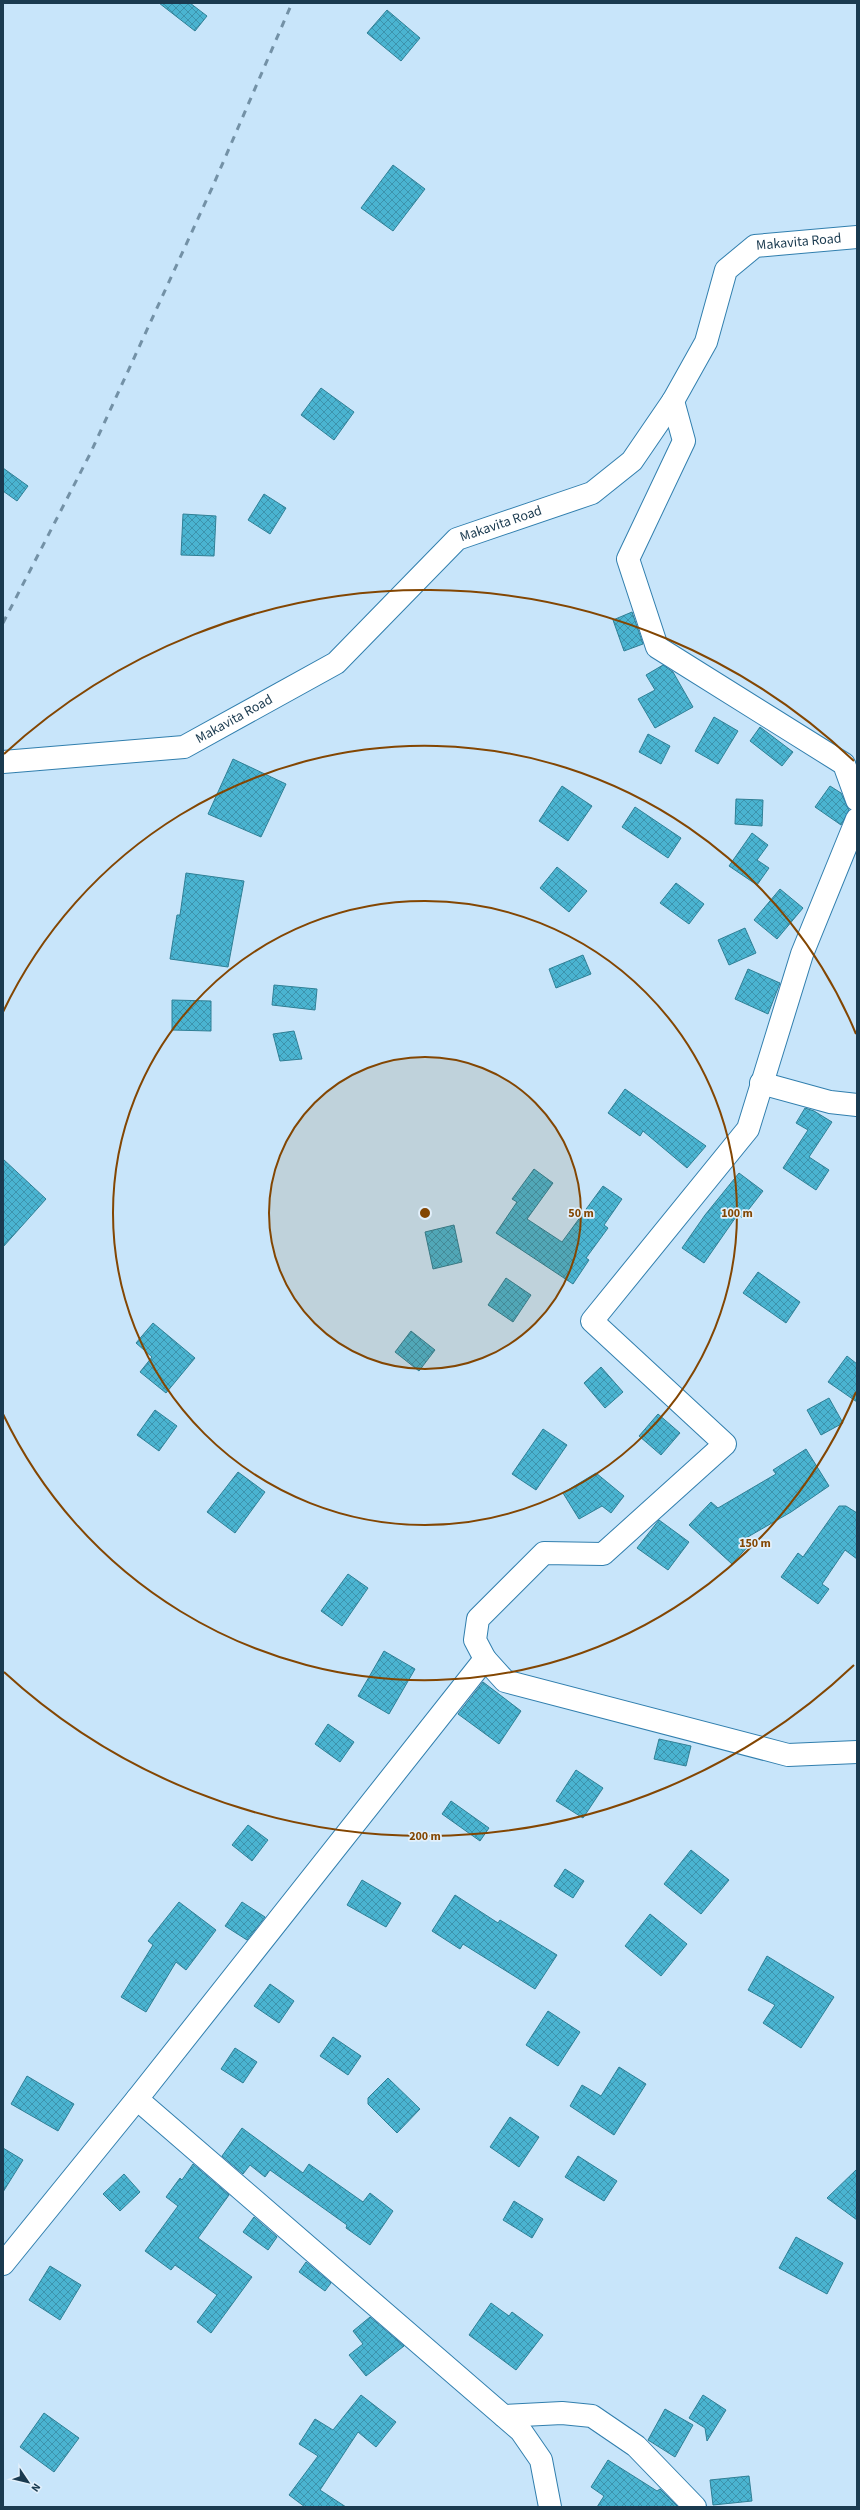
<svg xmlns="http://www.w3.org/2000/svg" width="860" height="2510" font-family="'Source Sans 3',sans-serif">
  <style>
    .building { fill: url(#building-cross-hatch); stroke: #2f8096 }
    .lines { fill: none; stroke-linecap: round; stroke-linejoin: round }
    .minor-casing { stroke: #317fae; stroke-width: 24 }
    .minor { stroke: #fff; stroke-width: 22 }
    .rail { stroke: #7391a6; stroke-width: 3; stroke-dasharray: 7 7; stroke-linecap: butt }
    .ring { fill: none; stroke: #834602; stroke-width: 2 }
    .labels { text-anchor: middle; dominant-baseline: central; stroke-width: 3.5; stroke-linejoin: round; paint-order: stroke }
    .street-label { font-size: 14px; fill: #1a3a4f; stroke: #e2f0fb }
    .centre { fill: #834602; stroke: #e2f0fb; stroke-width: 2 }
    .ring-label { font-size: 12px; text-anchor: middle; font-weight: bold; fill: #834602; stroke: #e2f0fb; stroke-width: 3.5; stroke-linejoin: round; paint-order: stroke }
  </style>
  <defs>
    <pattern id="building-cross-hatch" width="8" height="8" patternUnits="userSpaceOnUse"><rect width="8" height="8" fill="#4ab4d1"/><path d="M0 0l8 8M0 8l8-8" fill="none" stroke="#3d93ac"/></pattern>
  </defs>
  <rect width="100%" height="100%" fill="#c8e5fa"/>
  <!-- building -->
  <g class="building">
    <path d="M 159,3 L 190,3 L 207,16 L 195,31 Z"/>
    <path d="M 387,10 L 420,38 L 401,61 L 367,33 Z"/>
    <path d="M 393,165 L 425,189 L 393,231 L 361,208 Z"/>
    <path d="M 321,388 L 354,412 L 334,440 L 301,415 Z"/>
    <path d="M 3,468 L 28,486 L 17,501 L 3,491 Z"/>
    <path d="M 264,494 L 286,508 L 270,534 L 248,520 Z"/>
    <path d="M 183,514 L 216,516 L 214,556 L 181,555 Z"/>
    <path d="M 632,612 L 643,644 L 624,651 L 613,620 Z"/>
    <path d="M 663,665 L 673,672 L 693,707 L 655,728 L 638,699 L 655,690 L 646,675 Z"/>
    <path d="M 714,717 L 738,731 L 718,764 L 695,751 Z"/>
    <path d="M 760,727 L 793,752 L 782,766 L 750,741 Z"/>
    <path d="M 648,734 L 670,746 L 661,764 L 639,752 Z"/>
    <path d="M 233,759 L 286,784 L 261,837 L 208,814 Z"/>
    <path d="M 562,786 L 592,806 L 568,841 L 539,821 Z"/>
    <path d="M 830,786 L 841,793 L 849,810 L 841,825 L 815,807 Z"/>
    <path d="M 736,799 L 763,800 L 762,826 L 735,824 Z"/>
    <path d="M 635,807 L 681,838 L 668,858 L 622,827 Z"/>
    <path d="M 752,833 L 768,845 L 757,860 L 769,868 L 757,885 L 729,866 Z"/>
    <path d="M 557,867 L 587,891 L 569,912 L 540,888 Z"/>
    <path d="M 186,873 L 244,881 L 228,967 L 170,959 L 177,915 L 180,915 Z"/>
    <path d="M 676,883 L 704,904 L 689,924 L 660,903 Z"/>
    <path d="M 780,889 L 803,908 L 777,939 L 754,920 Z"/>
    <path d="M 745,928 L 756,953 L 729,965 L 718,940 Z"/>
    <path d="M 583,955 L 591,974 L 556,988 L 549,969 Z"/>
    <path d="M 748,969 L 780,983 L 768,1014 L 735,999 Z"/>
    <path d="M 274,985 L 317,989 L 315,1010 L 272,1005 Z"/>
    <path d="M 172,1000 L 211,1001 L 211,1031 L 172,1030 Z"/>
    <path d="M 294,1031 L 302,1059 L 280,1061 L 273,1034 Z"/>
    <path d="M 625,1089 L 706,1146 L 687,1168 L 643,1131 L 640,1136 L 608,1113 Z"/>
    <path d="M 805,1108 L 814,1111 L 832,1122 L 809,1157 L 829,1170 L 816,1190 L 783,1168 L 808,1130 L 796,1123 Z"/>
    <path d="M 3,1159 L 46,1199 L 3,1247 Z"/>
    <path d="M 534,1169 L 553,1183 L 527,1219 L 562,1242 L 603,1186 L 622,1199 L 604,1225 L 608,1228 L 586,1258 L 589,1260 L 573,1284 L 496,1233 L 517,1202 L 512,1199 Z"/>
    <path d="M 739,1173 L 763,1191 L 742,1218 L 738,1214 L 704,1263 L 682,1248 L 705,1215 Z"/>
    <path d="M 454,1225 L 462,1262 L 433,1269 L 425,1232 Z"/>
    <path d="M 758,1272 L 800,1302 L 786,1323 L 743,1293 Z"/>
    <path d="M 506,1278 L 531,1295 L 513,1322 L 488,1305 Z"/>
    <path d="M 153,1323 L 195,1358 L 166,1393 L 140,1372 L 152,1357 L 136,1343 Z"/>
    <path d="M 411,1331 L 435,1350 L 419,1371 L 395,1352 Z"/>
    <path d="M 847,1356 L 857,1364 L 857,1402 L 828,1382 Z"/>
    <path d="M 601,1367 L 623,1392 L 605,1408 L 584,1383 Z"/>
    <path d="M 829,1398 L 843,1423 L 821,1435 L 807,1410 Z"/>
    <path d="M 155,1410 L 177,1426 L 159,1451 L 137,1435 Z"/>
    <path d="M 658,1414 L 680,1433 L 661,1455 L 639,1436 Z"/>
    <path d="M 543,1429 L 567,1445 L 536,1490 L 512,1474 Z"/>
    <path d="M 806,1449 L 829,1486 L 791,1512 L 746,1538 L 751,1543 L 732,1564 L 689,1525 L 711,1502 L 718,1508 L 776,1474 L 773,1470 Z"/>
    <path d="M 238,1472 L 265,1492 L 235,1533 L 207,1512 Z"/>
    <path d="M 596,1473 L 624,1496 L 611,1513 L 602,1506 L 579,1519 L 563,1493 Z"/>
    <path d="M 839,1506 L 846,1506 L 857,1513 L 857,1559 L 845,1550 L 822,1584 L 829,1589 L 818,1604 L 781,1577 L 798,1553 L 803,1557 Z"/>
    <path d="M 659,1520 L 689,1542 L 668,1570 L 637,1548 Z"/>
    <path d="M 348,1574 L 368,1588 L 342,1626 L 321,1611 Z"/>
    <path d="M 384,1651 L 415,1669 L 389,1714 L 358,1696 Z"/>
    <path d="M 483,1682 L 521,1711 L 499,1744 L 458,1714 Z"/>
    <path d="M 328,1724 L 354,1742 L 340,1762 L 315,1744 Z"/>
    <path d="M 659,1739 L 691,1746 L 686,1766 L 654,1759 Z"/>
    <path d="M 576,1770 L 603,1788 L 583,1818 L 556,1801 Z"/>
    <path d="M 451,1801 L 489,1828 L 480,1841 L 442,1814 Z"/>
    <path d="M 248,1825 L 268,1840 L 252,1861 L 232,1845 Z"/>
    <path d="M 691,1850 L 729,1880 L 701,1914 L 664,1884 Z"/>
    <path d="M 565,1869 L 584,1881 L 573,1898 L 554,1886 Z"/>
    <path d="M 362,1880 L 401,1903 L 386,1927 L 347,1905 Z"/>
    <path d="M 455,1895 L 498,1923 L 500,1920 L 557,1955 L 535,1989 L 463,1944 L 460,1949 L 432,1931 Z"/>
    <path d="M 179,1902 L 216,1930 L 186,1970 L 176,1962 L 146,2012 L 121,1997 L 153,1945 L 148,1941 Z"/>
    <path d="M 242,1902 L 265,1917 L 247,1940 L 225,1926 Z"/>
    <path d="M 650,1914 L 687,1944 L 661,1976 L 625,1946 Z"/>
    <path d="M 767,1956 L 834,1997 L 801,2048 L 763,2023 L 775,2005 L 748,1990 Z"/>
    <path d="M 270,1984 L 294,2001 L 279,2023 L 254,2006 Z"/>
    <path d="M 548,2011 L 580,2032 L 558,2066 L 526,2045 Z"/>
    <path d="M 333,2037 L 361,2056 L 348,2075 L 320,2056 Z"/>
    <path d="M 235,2048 L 257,2062 L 243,2083 L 221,2069 Z"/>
    <path d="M 619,2067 L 646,2084 L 614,2135 L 570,2106 L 582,2085 L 601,2096 Z"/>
    <path d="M 27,2076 L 74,2104 L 58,2131 L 11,2104 Z"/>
    <path d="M 388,2078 L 420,2109 L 397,2133 L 368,2104 L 368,2098 Z"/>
    <path d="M 510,2117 L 539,2137 L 519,2167 L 490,2147 Z"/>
    <path d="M 242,2128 L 303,2173 L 309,2164 L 363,2202 L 370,2193 L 393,2211 L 370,2245 L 346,2228 L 347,2225 L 270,2170 L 265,2177 L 250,2165 L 243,2174 L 222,2156 Z"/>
    <path d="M 3,2148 L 23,2160 L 3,2192 Z"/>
    <path d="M 578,2156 L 617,2181 L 604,2201 L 565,2177 Z"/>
    <path d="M 193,2164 L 229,2195 L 198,2238 L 252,2277 L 211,2333 L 197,2322 L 217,2295 L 175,2265 L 171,2270 L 145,2251 L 178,2206 L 166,2197 L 180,2178 L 182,2180 Z"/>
    <path d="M 857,2169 L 857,2220 L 827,2198 Z"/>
    <path d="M 124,2174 L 140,2192 L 120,2211 L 103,2194 Z"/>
    <path d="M 514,2201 L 543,2219 L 532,2238 L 503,2220 Z"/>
    <path d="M 254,2217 L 277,2237 L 268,2250 L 243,2232 Z"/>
    <path d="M 796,2237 L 843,2263 L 827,2294 L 779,2268 Z"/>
    <path d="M 306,2262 L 331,2283 L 325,2291 L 299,2272 Z"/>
    <path d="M 50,2266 L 81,2285 L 60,2320 L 29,2300 Z"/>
    <path d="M 491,2303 L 509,2316 L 512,2312 L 543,2335 L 516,2370 L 469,2335 Z"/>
    <path d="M 370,2317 L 404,2346 L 366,2376 L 349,2355 L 363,2344 L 353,2331 Z"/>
    <path d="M 361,2395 L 396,2422 L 376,2447 L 358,2432 L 320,2490 L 346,2507 L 305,2507 L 289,2495 L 318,2456 L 299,2444 L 315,2419 L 333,2430 Z"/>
    <path d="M 703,2395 L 726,2410 L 707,2441 L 705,2428 L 689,2418 Z"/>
    <path d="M 665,2409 L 693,2425 L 675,2457 L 648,2440 Z"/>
    <path d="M 44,2413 L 79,2438 L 54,2472 L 20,2447 Z"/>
    <path d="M 608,2460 L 657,2491 L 660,2489 L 678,2507 L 597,2507 L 604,2496 L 591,2487 Z"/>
    <path d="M 749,2476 L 752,2501 L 713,2505 L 710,2480 Z"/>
  </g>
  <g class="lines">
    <defs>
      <g id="minor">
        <path d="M 673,401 L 684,441 L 628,559 L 657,647 L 844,764 L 857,800"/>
        <path id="s1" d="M 3,762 L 184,747 L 336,663 L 457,539 L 592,493 L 632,461 L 673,401 L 706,342 L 726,270 L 755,246 L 857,237"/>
        <path d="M 857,819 L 802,954 L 748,1129 L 592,1321 L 725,1444 L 603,1554 L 544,1553 L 478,1619 L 475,1640 L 485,1659 L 505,1681 L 788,1755 L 857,1752"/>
        <path d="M 761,1083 L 830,1102 L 857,1105"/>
        <path d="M 137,2099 L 521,2431 L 541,2460 L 550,2507"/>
        <path d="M 3,2264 L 137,2099 L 485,1659"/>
        <path d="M 504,2416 L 562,2413 L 592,2416 L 636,2446 L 695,2507"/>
      </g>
    </defs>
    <!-- minor casing -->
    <use href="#minor" class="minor-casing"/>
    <!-- minor -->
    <use href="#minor" class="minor"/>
    <!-- rail -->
    <path class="rail" d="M 3,623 L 90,454 L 212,188 L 292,3"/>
  </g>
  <!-- distance rings -->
  <circle cx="425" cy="1213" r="156" fill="#834602" fill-opacity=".12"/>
  <g class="ring">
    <circle cx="425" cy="1213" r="156"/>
    <circle cx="425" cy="1213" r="312"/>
    <path d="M856 1392A467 467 0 0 1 3 1414M3 1012A467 467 0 0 1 856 1034"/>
    <path d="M854 1665A623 623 0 0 1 4 1672M4 754A623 623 0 0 1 854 761"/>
  </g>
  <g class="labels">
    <!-- street labels -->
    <g class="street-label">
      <text stroke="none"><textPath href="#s1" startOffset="1019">Makavita Road</textPath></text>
      <text stroke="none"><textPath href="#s1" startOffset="575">Makavita Road</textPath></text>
      <text stroke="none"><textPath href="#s1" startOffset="239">Makavita Road</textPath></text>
    </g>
  </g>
  <circle cx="425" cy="1213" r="6" class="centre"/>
  <g class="ring-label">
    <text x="581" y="1217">50 m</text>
    <text x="737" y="1217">100 m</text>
    <text x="755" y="1547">150 m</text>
    <text x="425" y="1840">200 m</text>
  </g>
  <!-- border -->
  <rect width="860" height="2510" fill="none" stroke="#1a3a4f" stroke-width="8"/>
  <!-- north arrow -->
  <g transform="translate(28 2482) rotate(125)" stroke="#e2f0fb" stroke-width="3" paint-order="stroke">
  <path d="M0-3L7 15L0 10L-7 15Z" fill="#1a3a4f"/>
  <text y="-6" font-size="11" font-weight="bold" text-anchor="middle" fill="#1a3a4f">N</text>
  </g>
</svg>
